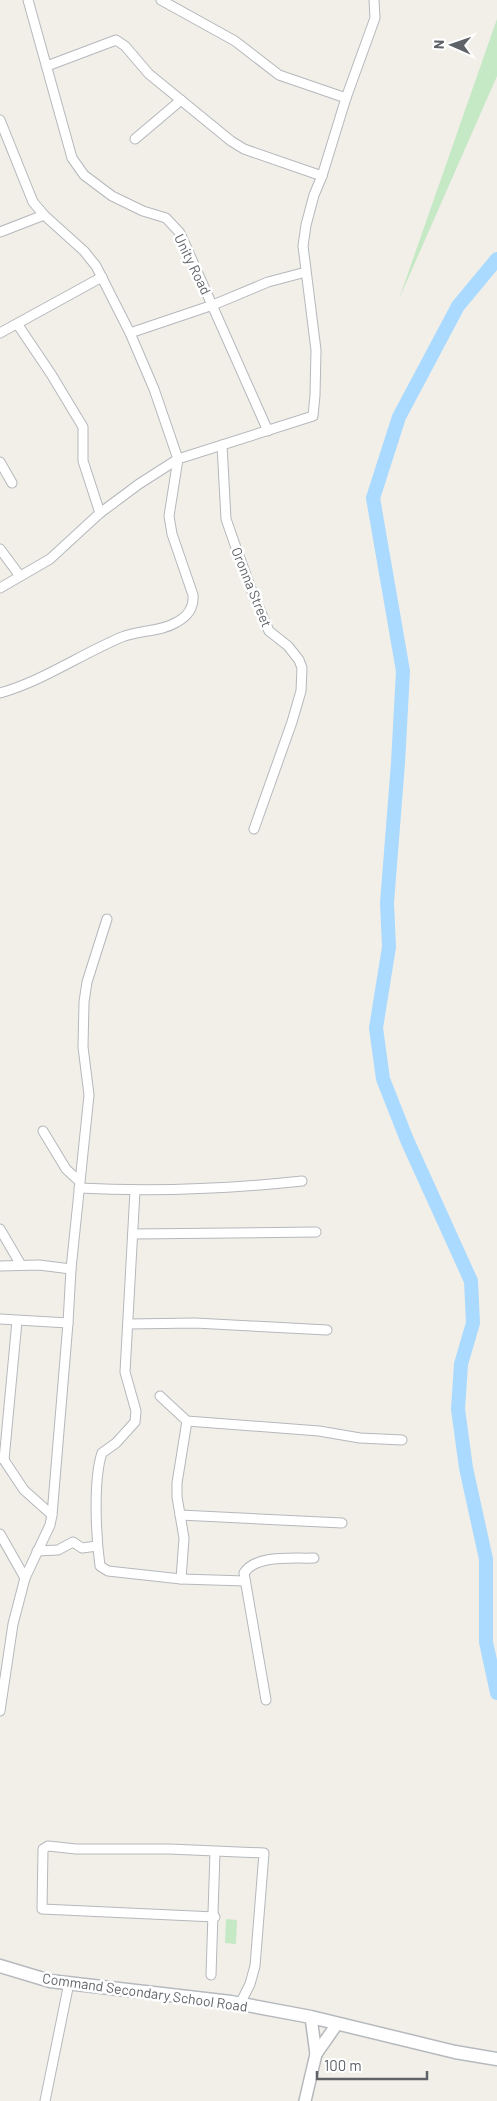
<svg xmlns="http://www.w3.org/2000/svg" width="497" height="2101" font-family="Barlow,sans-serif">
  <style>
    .green { fill: #c5e8c5 }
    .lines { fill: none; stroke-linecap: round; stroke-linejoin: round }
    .river { stroke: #aadaff; stroke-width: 14 }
    .minor-casing { stroke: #b5b8bc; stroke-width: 11 }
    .tertiary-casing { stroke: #b5b8bc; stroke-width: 14 }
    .secondary-casing { stroke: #b6babf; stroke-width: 15 }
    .minor { stroke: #fff; stroke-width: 9 }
    .tertiary { stroke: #fff; stroke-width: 11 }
    .secondary { stroke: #fff; stroke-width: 12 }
    .labels { text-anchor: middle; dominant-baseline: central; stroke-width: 5; stroke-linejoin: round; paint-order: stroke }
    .street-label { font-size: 14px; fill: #5f6368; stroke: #fff }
  </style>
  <rect width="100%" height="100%" fill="#f1efe8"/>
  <!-- green -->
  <g class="green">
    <path d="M 497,19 L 497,76 L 399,299 Z"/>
    <path d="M 226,1919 L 237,1920 L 236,1944 L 225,1943 Z"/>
  </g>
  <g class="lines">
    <!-- river -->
    <path class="river" d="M 497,259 L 458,306 L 399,417 L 373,498 L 403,671 L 398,763 L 387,903 L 389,947 L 376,1028 L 383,1079 L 407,1140 L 471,1281 L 473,1323 L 461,1364 L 458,1409 L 466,1468 L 486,1559 L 486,1642 L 497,1693"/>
    <defs>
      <g id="minor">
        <path d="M 28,0 L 72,158 L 84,175 L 112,196 L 143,211 L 166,218 L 180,233 L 268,431"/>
        <path d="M 161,0 L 235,41 L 279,75 L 346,98"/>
        <path d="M 47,66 L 116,40 L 125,46 L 149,74 L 231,141 L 244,149 L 322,176"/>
        <path d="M 0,120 L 33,202 L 44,215 L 84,251 L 96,266 L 130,333 L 154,389 L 178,459 L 169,516 L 172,534 L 193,595 C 194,608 188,616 177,622 C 161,632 139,630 122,637 C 81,654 43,681 0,693"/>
        <path d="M 135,139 L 181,100"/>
        <path d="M 0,232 L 44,215"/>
        <path d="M 18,325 L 51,374 L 83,427 L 83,461 L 100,513"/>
        <path d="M 0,333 L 102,277"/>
        <path d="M 130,333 L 213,305 L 268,282 L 306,272"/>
        <path d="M 222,445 L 226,519 L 234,542 L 253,594 L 269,631 L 288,646 L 299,660 L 302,668 L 301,691 L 292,722 L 254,829"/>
        <path d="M 0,462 L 12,483"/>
        <path d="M 0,549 L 20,576"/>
        <path d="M 0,588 L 50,559 L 100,513 L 139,484 L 178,459 L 313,416 L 315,395 L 316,350 L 303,246 L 306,225 L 314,195 L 322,176 L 346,98 L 375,18 L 374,0"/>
        <path d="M 43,1131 L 66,1169 L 79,1181"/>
        <path d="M 79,1188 C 154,1192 228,1189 302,1181"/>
        <path d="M 135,1191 L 125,1372 L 136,1411 L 135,1422 L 116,1443 L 102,1453 C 93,1479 96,1537 100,1566 L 108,1571 L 181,1579 L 245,1581"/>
        <path d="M 0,1229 L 21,1265"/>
        <path d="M 133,1234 L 316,1232"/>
        <path d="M 0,1266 L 39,1265 L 71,1269"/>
        <path d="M 0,1319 L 68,1323"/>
        <path d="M 129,1324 L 195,1323 L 327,1330"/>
        <path d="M 160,1396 L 187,1421 L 319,1431 L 360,1438 L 402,1440"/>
        <path d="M 2,1457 L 24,1490 L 52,1515"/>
        <path d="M 4,1460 L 17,1321"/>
        <path d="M 180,1515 L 342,1523"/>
        <path d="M 0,1534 L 25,1578"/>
        <path d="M 37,1551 L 58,1550 L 73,1542 L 82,1548 L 97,1546"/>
        <path d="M 181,1579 L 184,1538 L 177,1497 L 177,1483 L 187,1421"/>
        <path d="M 266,1700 L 244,1573 C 256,1554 294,1559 314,1558"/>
        <path d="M 0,1711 L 13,1624 L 25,1578 L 50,1525 L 52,1515 L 68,1323 L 71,1269 L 89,1095 L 83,1047 L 84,1002 L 87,982 L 107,919"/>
        <path d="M 215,1917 L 42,1909 L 43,1849 L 48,1846 L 76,1849 L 169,1849 L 264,1853 L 255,1966 L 250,1984 L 240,2004"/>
        <path d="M 211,1975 L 215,1852"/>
        <path d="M 45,2101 L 69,1983"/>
      </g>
      <g id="tertiary">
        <path d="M 316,2054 L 337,2024"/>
        <path d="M 305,2101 L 316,2054 L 311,2017"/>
      </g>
      <path id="secondary" d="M 0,1966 L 50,1981 L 231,2002 L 311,2017 L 455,2052 L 497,2059"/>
    </defs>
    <!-- minor casing -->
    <use href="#minor" class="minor-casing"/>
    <!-- tertiary casing -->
    <use href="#tertiary" class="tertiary-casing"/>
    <!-- secondary casing -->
    <use href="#secondary" class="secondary-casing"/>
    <!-- minor -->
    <use href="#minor" class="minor"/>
    <!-- tertiary -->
    <use href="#tertiary" class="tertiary"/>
    <!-- secondary -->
    <use href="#secondary" class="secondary"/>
  </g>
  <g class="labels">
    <!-- street labels -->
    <g class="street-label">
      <text transform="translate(193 264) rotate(64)">Unity Road</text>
      <text transform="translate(252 587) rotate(68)">Oronna Street</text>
      <text transform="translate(145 1992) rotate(8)">Command Secondary School Road</text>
    </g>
  </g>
  <!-- north arrow -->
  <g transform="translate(452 45) rotate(272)" stroke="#ffffff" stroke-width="4" paint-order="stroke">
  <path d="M0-4L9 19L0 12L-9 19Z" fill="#5f6368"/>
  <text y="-8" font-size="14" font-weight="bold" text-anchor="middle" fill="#5f6368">N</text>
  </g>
  <!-- scale -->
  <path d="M317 2071v8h110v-8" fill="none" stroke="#5f6368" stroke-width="2.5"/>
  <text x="324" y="2071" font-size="15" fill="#5f6368" stroke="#ffffff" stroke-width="4" paint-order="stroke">100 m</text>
</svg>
